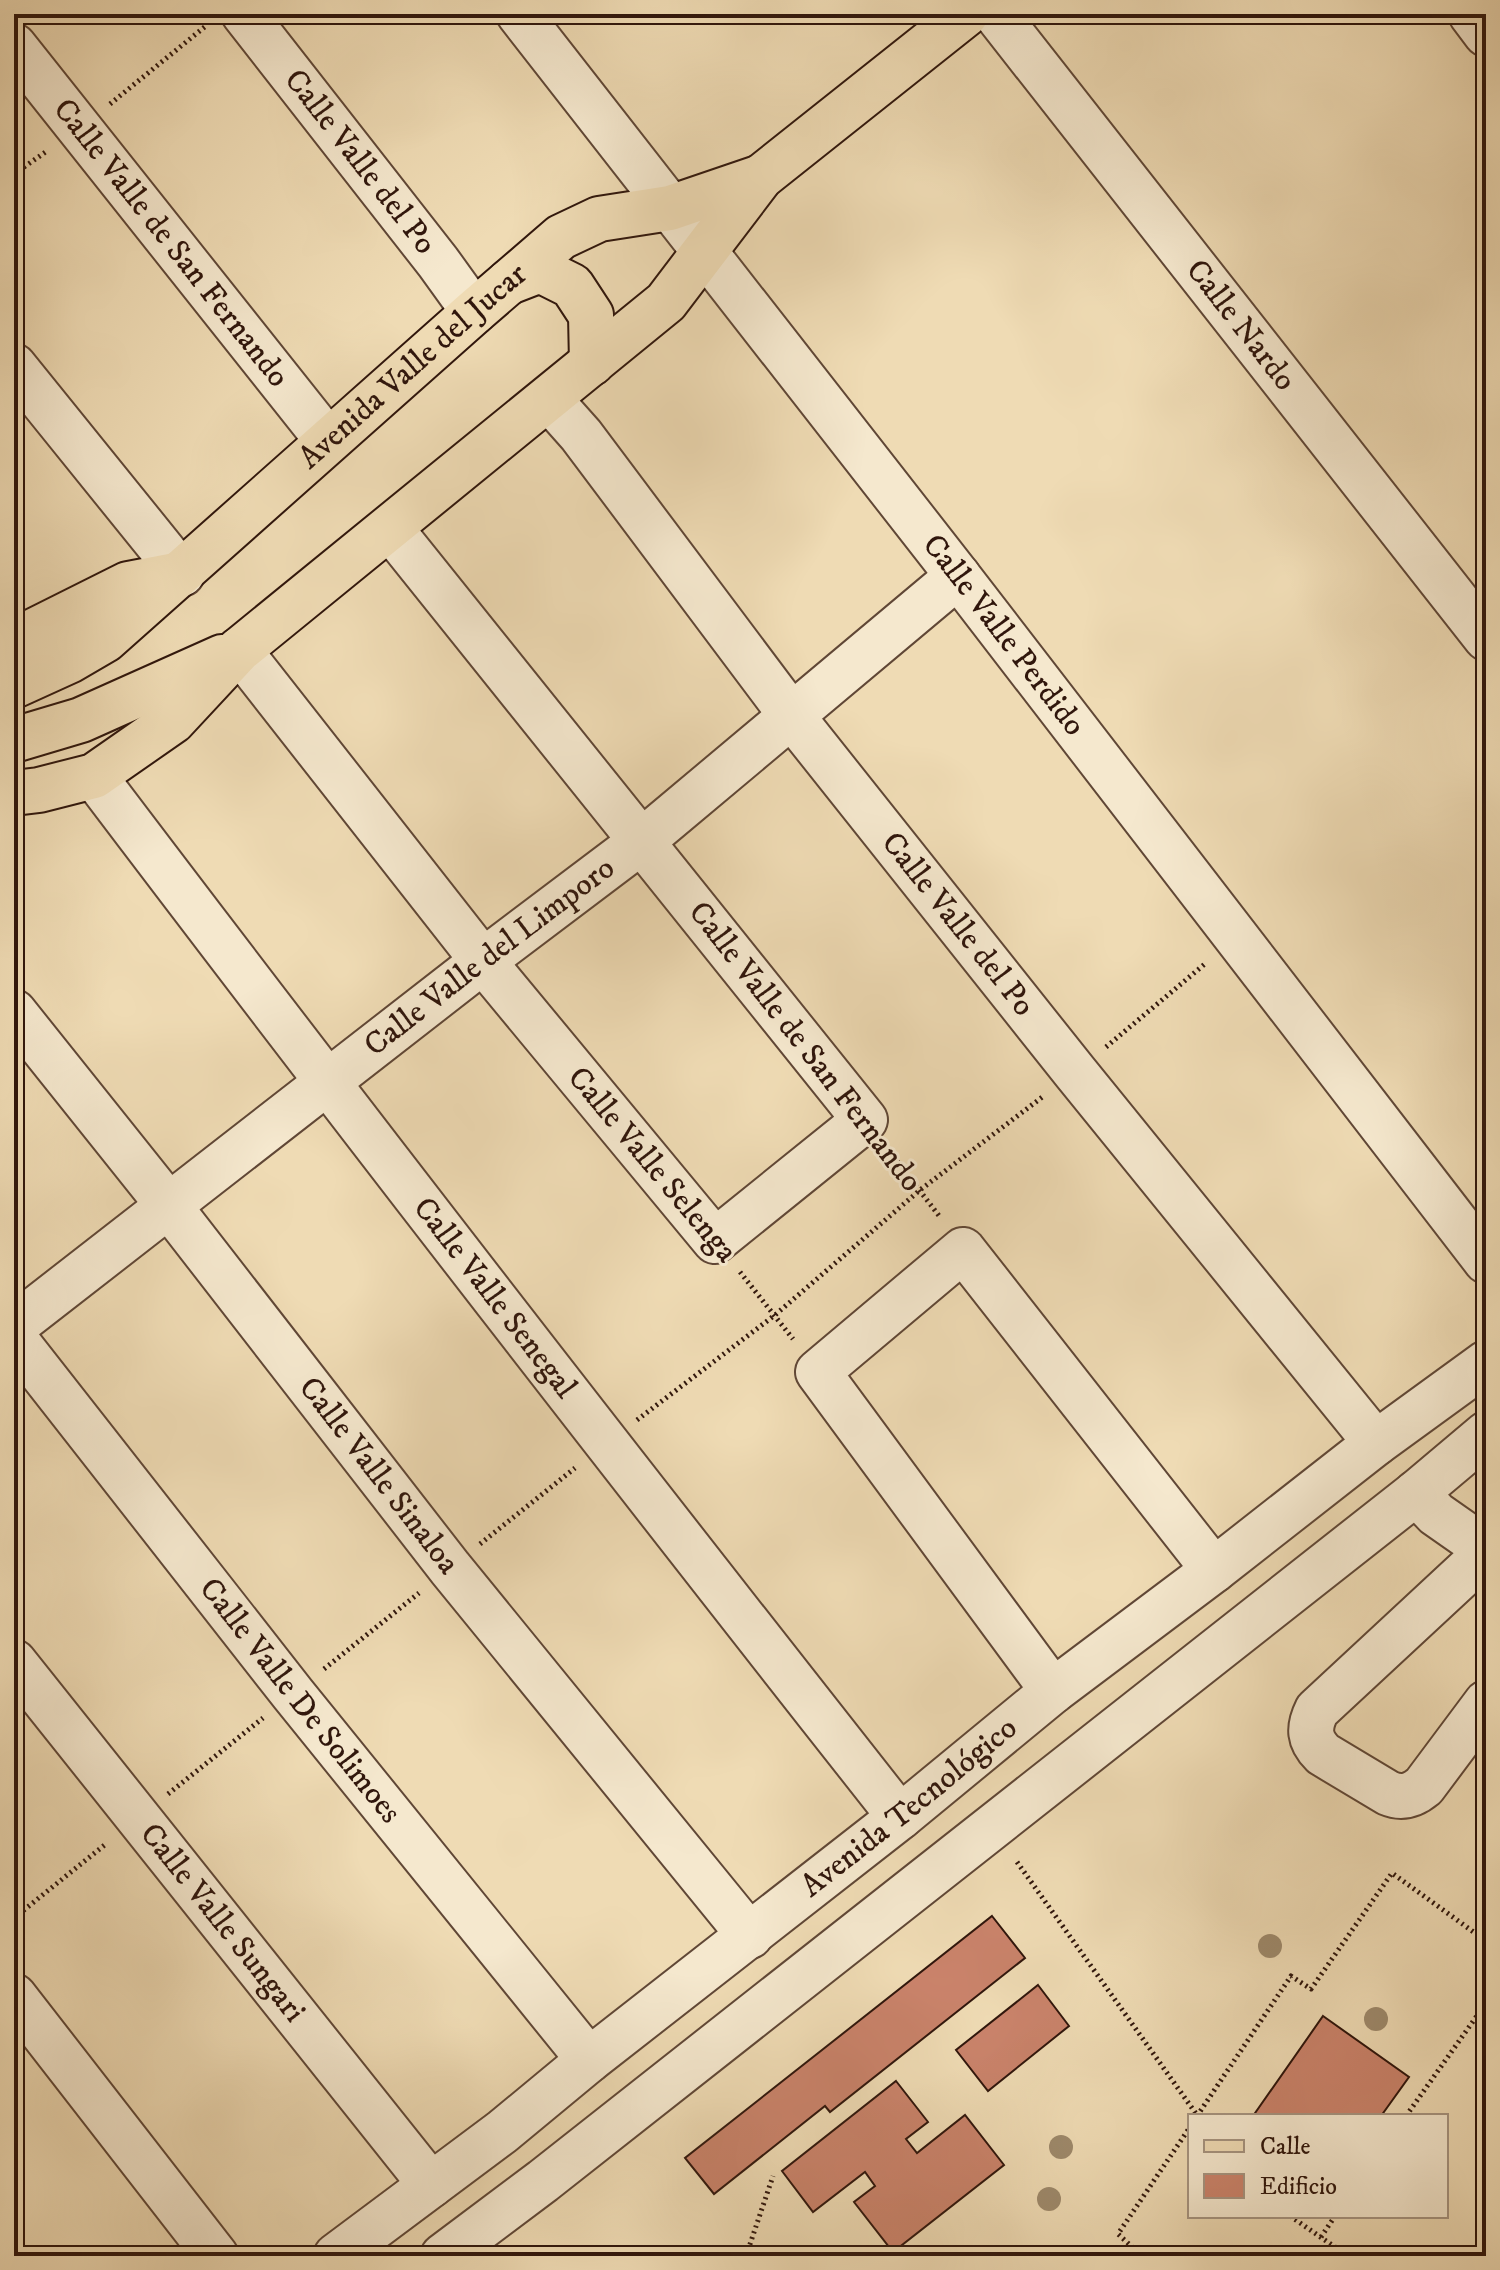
<svg xmlns="http://www.w3.org/2000/svg" width="1500" height="2270" font-family="'IM FELL DW Pica',serif">
  <style>
    .building { fill: #ca836b; stroke: #30160c; stroke-width: 2 }
    .lines { fill: none; stroke-linecap: round; stroke-linejoin: round }
    .minor-casing { stroke: #604736; stroke-width: 48 }
    .major-casing { stroke: #30160c; stroke-width: 48 }
    .path { stroke: #30160c; stroke-width: 5; stroke-dasharray: 2 4; stroke-linecap: butt }
    .minor { stroke: #f5e8ce; stroke-width: 44 }
    .major { stroke: #efdbb4; stroke-width: 44 }
    .tree { fill: #9e8a6c }
    .labels { text-anchor: middle; dominant-baseline: central; stroke-width: 6; stroke-linejoin: round; paint-order: stroke }
    .street-label { font-size: 32px; fill: #30160c; stroke: #f5e8ce }
  </style>
  <rect width="100%" height="100%" fill="#efdbb4"/>
  <filter id="stains"><feTurbulence type="fractalNoise" baseFrequency=".0025" numOctaves="4"/><feColorMatrix values="0 0 0 0 .2 0 0 0 0 .09 0 0 0 0 .02 0 0 0 .5 -.17"/></filter>
  <radialGradient id="worn" r=".72"><stop offset=".6" stop-color="#630" stop-opacity="0"/><stop offset="1" stop-color="#630" stop-opacity=".3"/></radialGradient>
  <!-- building -->
  <g class="building">
    <path d="M 992,1916 L 1025,1958 L 830,2112 L 825,2106 L 714,2194 L 685,2158 Z"/>
    <path d="M 1038,1985 L 1069,2026 L 988,2091 L 956,2050 Z"/>
    <path d="M 1323,2016 L 1409,2077 L 1381,2116 L 1253,2116 Z"/>
    <path d="M 896,2081 L 928,2122 L 906,2139 L 917,2153 L 965,2115 L 1004,2165 L 893,2252 L 854,2202 L 875,2186 L 865,2172 L 813,2212 L 782,2171 Z"/>
  </g>
  <g class="lines">
    <defs>
      <g id="minor">
        <path id="s1" d="M 244,14 L 438,262 L 474,312"/>
        <path id="s2" d="M 519,14 L 958,576 L 1486,1261"/>
        <path id="s3" d="M 996,14 L 1486,638"/>
        <path d="M 1471,14 L 1486,34"/>
        <path id="s4" d="M 14,46 L 328,441"/>
        <path d="M 14,366 L 182,574"/>
        <path id="s5" d="M 549,399 L 581,435 L 791,715 L 1075,1072 L 1376,1443"/>
        <path d="M 239,650 L 483,961 L 715,1241 L 865,1120 L 390,528"/>
        <path id="s6" d="M 94,776 C 359,1126 628,1472 900,1817"/>
        <path id="s7" d="M 14,1012 L 169,1206 L 450,1568 L 750,1936"/>
        <path id="s8" d="M 14,1326 L 483,961 L 642,841 L 958,576"/>
        <path id="s9" d="M 14,1338 L 293,1694 L 589,2060"/>
        <path d="M 1416,1493 L 1436,1514 L 1486,1549"/>
        <path d="M 1486,1553 L 1317,1710 C 1308,1728 1309,1740 1323,1754 L 1388,1793 C 1402,1799 1412,1796 1424,1786 L 1486,1703"/>
        <path id="s10" d="M 14,1662 L 431,2185"/>
        <path d="M 1053,1691 L 818,1372 L 963,1250 L 1214,1570"/>
        <path d="M 14,1996 L 216,2256"/>
        <path id="s11" d="M 336,2256 L 502,2132 L 589,2060 L 900,1817 L 1053,1691 L 1214,1570 L 1376,1443 L 1486,1363"/>
        <path d="M 443,2256 L 543,2181 L 1416,1493 L 1486,1434"/>
      </g>
      <g id="major">
        <path d="M 509,282 L 540,270 L 572,286 L 591,315 L 592,363"/>
        <path d="M 14,641 L 128,584 L 175,575"/>
        <path id="s12" d="M 14,686 L 69,661 L 105,640 L 474,312 L 561,237 L 599,219 L 670,208 L 761,177"/>
        <path d="M 14,740 L 81,720 L 222,657"/>
        <path d="M 14,793 L 39,790 L 94,776 L 173,721 L 239,650 L 666,302 L 761,177 L 966,14"/>
      </g>
    </defs>
    <!-- minor casing -->
    <use href="#minor" class="minor-casing"/>
    <!-- major casing -->
    <use href="#major" class="major-casing"/>
    <!-- path -->
    <g class="path">
      <path d="M 110,104 L 207,25"/>
      <path d="M 14,174 L 47,151"/>
      <path d="M 1106,1047 L 1206,963"/>
      <path d="M 890,1152 L 940,1217"/>
      <path d="M 740,1272 L 793,1339"/>
      <path d="M 637,1420 L 775,1315 L 920,1190 L 1045,1095"/>
      <path d="M 480,1544 L 575,1468"/>
      <path d="M 324,1669 L 419,1593"/>
      <path d="M 168,1794 L 263,1718"/>
      <path d="M 1017,1862 L 1197,2115"/>
      <path d="M 14,1918 L 107,1843"/>
      <path d="M 1197,2116 L 1291,1976 L 1311,1989 L 1392,1873 L 1486,1941"/>
      <path d="M 1406,2116 L 1486,2003"/>
      <path d="M 1290,2216 L 1348,2256"/>
      <path d="M 1321,2237 L 1335,2216"/>
      <path d="M 746,2256 L 773,2176"/>
      <path d="M 1142,2256 L 1118,2234 L 1190,2127"/>
    </g>
    <!-- minor -->
    <use href="#minor" class="minor"/>
    <!-- major -->
    <use href="#major" class="major"/>
  </g>
  <!-- trees -->
  <g class="tree">
    <circle cx="1270" cy="1946" r="12"/>
    <circle cx="1376" cy="2019" r="12"/>
    <circle cx="1061" cy="2147" r="12"/>
    <circle cx="1049" cy="2199" r="12"/>
  </g>
  <g class="labels">
    <!-- street labels -->
    <g class="street-label">
      <text stroke="none"><textPath href="#s1" startOffset="188">Calle Valle del Po</textPath></text>
      <text stroke="none"><textPath href="#s4" startOffset="252">Calle Valle de San Fernando</textPath></text>
      <text stroke="none"><textPath href="#s3" startOffset="396">Calle Nardo</textPath></text>
      <text stroke="none"><textPath href="#s12" startOffset="514">Avenida Valle del Jucar</textPath></text>
      <text stroke="none"><textPath href="#s2" startOffset="788">Calle Valle Perdido</textPath></text>
      <text stroke="none"><textPath href="#s5" startOffset="666">Calle Valle del Po</textPath></text>
      <text stroke="none"><textPath href="#s8" startOffset="602">Calle Valle del Limporo</textPath></text>
      <text transform="translate(805 1047) rotate(52)">Calle Valle de San Fernando</text>
      <text transform="translate(652 1165) rotate(50)">Calle Valle Selenga</text>
      <text stroke="none"><textPath href="#s6" startOffset="658">Calle Valle Senegal</textPath></text>
      <text stroke="none"><textPath href="#s7" startOffset="590">Calle Valle Sinaloa</textPath></text>
      <text stroke="none"><textPath href="#s9" startOffset="462">Calle Valle De Solimoes</textPath></text>
      <text stroke="none"><textPath href="#s11" startOffset="728">Avenida Tecnológico</textPath></text>
      <text stroke="none"><textPath href="#s10" startOffset="334">Calle Valle Sungari</textPath></text>
    </g>
  </g>
  <!-- margin -->
  <rect width="1500" height="2270" fill="none" stroke="#efdbb4" stroke-width="48"/>
  <rect x="16" y="16" width="1468" height="2238" fill="none" stroke="#30160c" stroke-width="4"/>
  <rect x="24" y="24" width="1452" height="2222" fill="none" stroke="#30160c" stroke-width="2"/>
  <!-- legend -->
  <rect x="1188" y="2114" width="260" height="104" fill="#f5e8ce" stroke="#a69480" stroke-width="2"/>
  <rect x="1204" y="2140" width="40" height="12" fill="#efdbb4" stroke="#a69480" stroke-width="2"/>
  <text x="1260" y="2154" font-size="24" fill="#30160c">Calle</text>
  <rect x="1204" y="2174" width="40" height="24" fill="#ca836b" stroke="#a69480" stroke-width="2"/>
  <text x="1260" y="2194" font-size="24" fill="#30160c">Edificio</text>
  <rect width="100%" height="100%" filter="url(#stains)"/>
  <rect width="100%" height="100%" fill="url(#worn)"/>
</svg>
